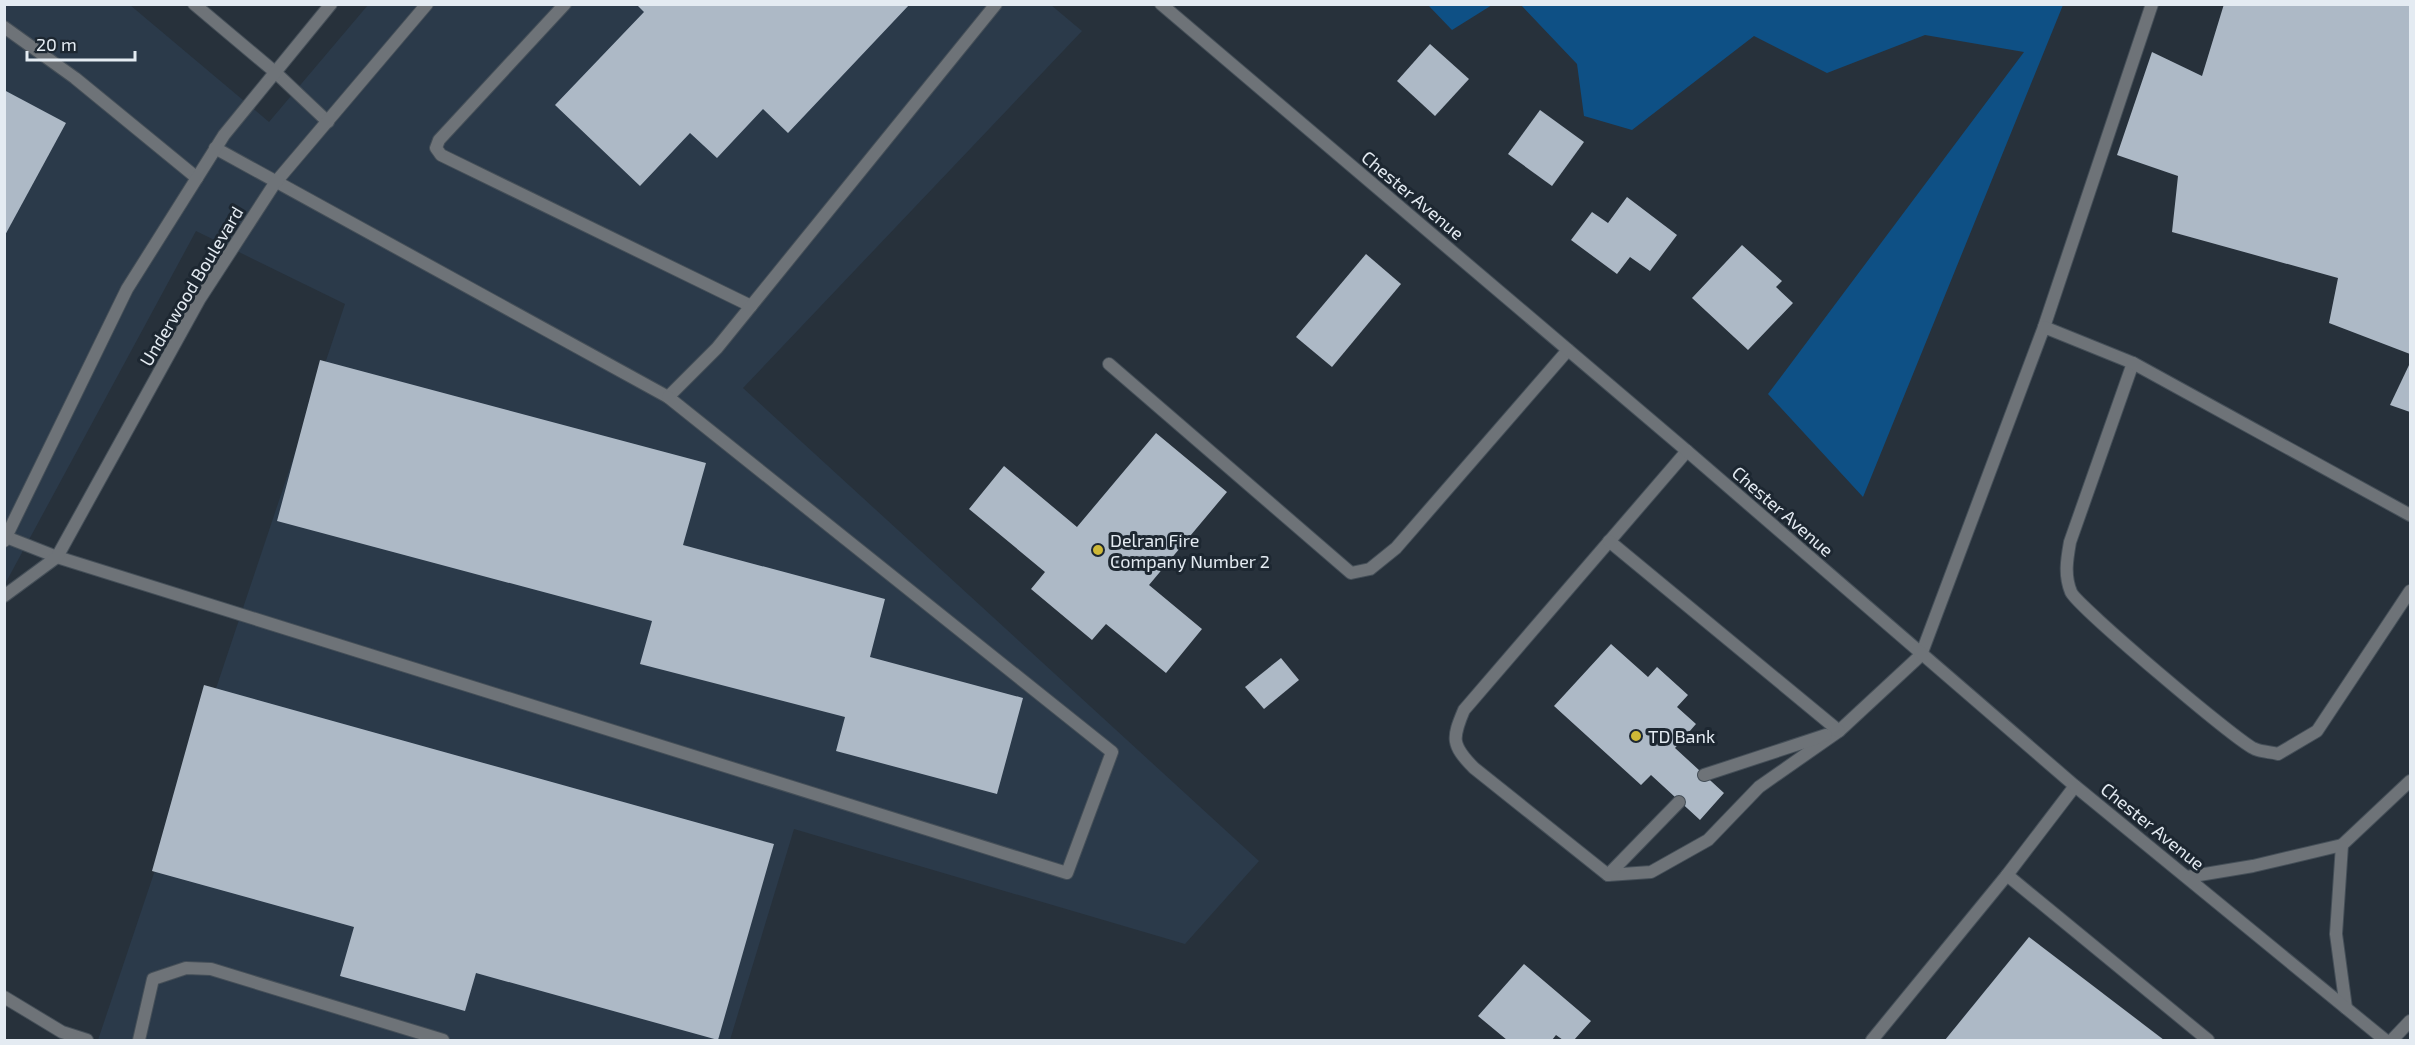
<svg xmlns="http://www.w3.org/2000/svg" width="2415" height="1045" font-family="'Exo 2',sans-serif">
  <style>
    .built { fill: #2b3a4a }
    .green { fill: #0e5085 }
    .building { fill: #adb9c6 }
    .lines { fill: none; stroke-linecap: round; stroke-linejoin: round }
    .service-casing { stroke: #454f58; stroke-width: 14 }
    .minor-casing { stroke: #454f58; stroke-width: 14 }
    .tertiary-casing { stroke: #454f58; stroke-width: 14 }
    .service { stroke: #6e7378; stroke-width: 12 }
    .minor { stroke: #6e7378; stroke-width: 12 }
    .tertiary { stroke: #6e7378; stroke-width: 12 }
    .poi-dot { fill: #ceb837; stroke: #1d2731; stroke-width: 2 }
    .labels { text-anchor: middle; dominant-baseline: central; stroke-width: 6; stroke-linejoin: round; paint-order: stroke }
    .street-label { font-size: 18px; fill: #e4ebf2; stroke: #1d2731 }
    .poi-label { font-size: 18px; fill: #e4ebf2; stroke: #1d2731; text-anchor: start }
  </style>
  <rect width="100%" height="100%" fill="#27313b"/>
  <!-- built -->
  <path class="built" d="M 5,5 L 130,5 L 269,122 L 368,5 L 1051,5 L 1082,31 L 743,388 L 1259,861 L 1185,944 L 794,829 L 730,1040 L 98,1040 L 345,304 L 196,231 L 5,584 Z"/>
  <!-- green -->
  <g class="green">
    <path d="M 1428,5 L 1492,5 L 1452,30 Z"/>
    <path d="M 1521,5 L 2063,5 L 1863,497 L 1768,394 L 2024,52 L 1925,35 L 1827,73 L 1754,36 L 1632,130 L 1584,116 L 1577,64 Z"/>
  </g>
  <!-- building -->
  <g class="building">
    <path d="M 636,4 L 910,4 L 788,133 L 763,109 L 717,158 L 690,133 L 640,186 L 555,105 L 644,12 Z"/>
    <path d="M 2224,4 L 2410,4 L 2410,354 L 2329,323 L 2338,278 L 2172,232 L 2178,176 L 2117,155 L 2152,52 L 2202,76 Z"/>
    <path d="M 1430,44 L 1469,79 L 1435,116 L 1397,81 Z"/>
    <path d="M 4,90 L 66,123 L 4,237 Z"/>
    <path d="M 1540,110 L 1584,142 L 1552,186 L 1508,154 Z"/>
    <path d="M 1627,197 L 1677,235 L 1650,271 L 1630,257 L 1617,274 L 1571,240 L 1592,212 L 1608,223 Z"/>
    <path d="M 1742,245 L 1782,281 L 1776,287 L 1793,303 L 1748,350 L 1692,298 Z"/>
    <path d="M 1366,254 L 1401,284 L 1332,367 L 1296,337 Z"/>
    <path d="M 320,360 L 706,463 L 683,545 L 885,599 L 870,657 L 1023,698 L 997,794 L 836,751 L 845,717 L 640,664 L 652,621 L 277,521 Z"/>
    <path d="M 2410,363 L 2410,412 L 2390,405 Z"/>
    <path d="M 1156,433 L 1227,492 L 1149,585 L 1202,629 L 1166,673 L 1106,624 L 1092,640 L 1031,589 L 1045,572 L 969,509 L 1004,466 L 1077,527 Z"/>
    <path d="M 1611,644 L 1648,677 L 1657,667 L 1688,695 L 1677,707 L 1696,724 L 1675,748 L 1724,793 L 1700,820 L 1651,775 L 1641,785 L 1554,706 Z"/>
    <path d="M 1281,658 L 1299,680 L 1264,709 L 1245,687 Z"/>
    <path d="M 204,685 L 774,844 L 718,1040 L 476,973 L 465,1011 L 340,976 L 354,927 L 152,871 Z"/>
    <path d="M 2029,937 L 2164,1040 L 1945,1040 Z"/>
    <path d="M 1524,964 L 1591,1021 L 1574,1040 L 1563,1040 L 1556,1035 L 1552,1040 L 1507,1040 L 1478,1016 Z"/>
  </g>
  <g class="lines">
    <defs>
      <g id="service">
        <path d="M 194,4 L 275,72 L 328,122"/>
        <path d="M 565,4 L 439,140 L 436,148 L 441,155 L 751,306"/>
        <path d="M 4,27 L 75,78 L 197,178"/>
        <path d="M 215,148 L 668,397 L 717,348 L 996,4"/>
        <path d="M 2044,327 L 2152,4"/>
        <path d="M 2133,363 L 2070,542 C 2067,559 2064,575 2071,592 C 2076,605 2240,744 2255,749 C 2262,752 2271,752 2278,754 L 2317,731 L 2410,591"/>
        <path d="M 1109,364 L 1351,573 L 1370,569 L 1396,548 L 1568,350"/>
        <path d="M 1687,451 L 1464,710 C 1452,738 1451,745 1474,768 L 1608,875 L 1651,872 L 1708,840 L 1759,787 L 1839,731 L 1921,655 L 2044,327 L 2133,363 L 2410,515"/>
        <path d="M 6,537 L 57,557 L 1067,873 L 1112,752 L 668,397"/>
        <path d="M 1609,541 L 1839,731"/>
        <path d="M 1704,775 L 1826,735"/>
        <path d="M 2342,845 L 2410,781"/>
        <path d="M 1608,875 L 1679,802"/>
        <path d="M 2007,875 L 2075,786"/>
        <path d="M 2187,877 L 2253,866 L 2342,845 L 2336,934 L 2346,1008"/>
        <path d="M 4,997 L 62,1032 L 87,1040"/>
        <path d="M 139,1040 L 153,979 L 186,968 L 211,969 L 443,1040"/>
        <path d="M 1872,1040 L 2007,875 L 2208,1040"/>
        <path d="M 2392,1040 L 2410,1021"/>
      </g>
      <g id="minor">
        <path d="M 4,541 L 127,289 L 224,135 L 331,4"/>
        <path d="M 4,596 L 57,557 L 199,300 L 275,183 L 427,4"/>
      </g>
      <path id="tertiary" d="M 1161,4 L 1687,451 L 2075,786 L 2385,1040"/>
    </defs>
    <!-- service casing -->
    <use href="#service" class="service-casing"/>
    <!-- minor casing -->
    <use href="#minor" class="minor-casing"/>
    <!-- tertiary casing -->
    <use href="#tertiary" class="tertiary-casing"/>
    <!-- service -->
    <use href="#service" class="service"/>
    <!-- minor -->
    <use href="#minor" class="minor"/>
    <!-- tertiary -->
    <use href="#tertiary" class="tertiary"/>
  </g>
  <!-- markers -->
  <g class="poi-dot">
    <circle cx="1098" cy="550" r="6"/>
    <circle cx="1636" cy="736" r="6"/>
  </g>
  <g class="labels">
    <!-- street labels -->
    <g class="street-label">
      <text transform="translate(1413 195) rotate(40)">Chester Avenue</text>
      <text transform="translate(191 286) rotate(-59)">Underwood Boulevard</text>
      <text transform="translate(1783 511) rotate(41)">Chester Avenue</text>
      <text transform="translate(2153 826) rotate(39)">Chester Avenue</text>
    </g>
    <!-- poi labels -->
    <g class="poi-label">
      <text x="1110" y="540">Delran Fire<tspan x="1110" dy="21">Company Number 2</tspan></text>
      <text x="1648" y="736">TD Bank</text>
    </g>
  </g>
  <!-- border -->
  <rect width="2415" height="1045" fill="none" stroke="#e4ebf2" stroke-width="12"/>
  <!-- scale -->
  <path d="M27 51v9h108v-9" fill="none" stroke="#e4ebf2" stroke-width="3"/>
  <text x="36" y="51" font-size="18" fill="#e4ebf2" stroke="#1d2731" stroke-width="4.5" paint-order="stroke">20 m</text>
</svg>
